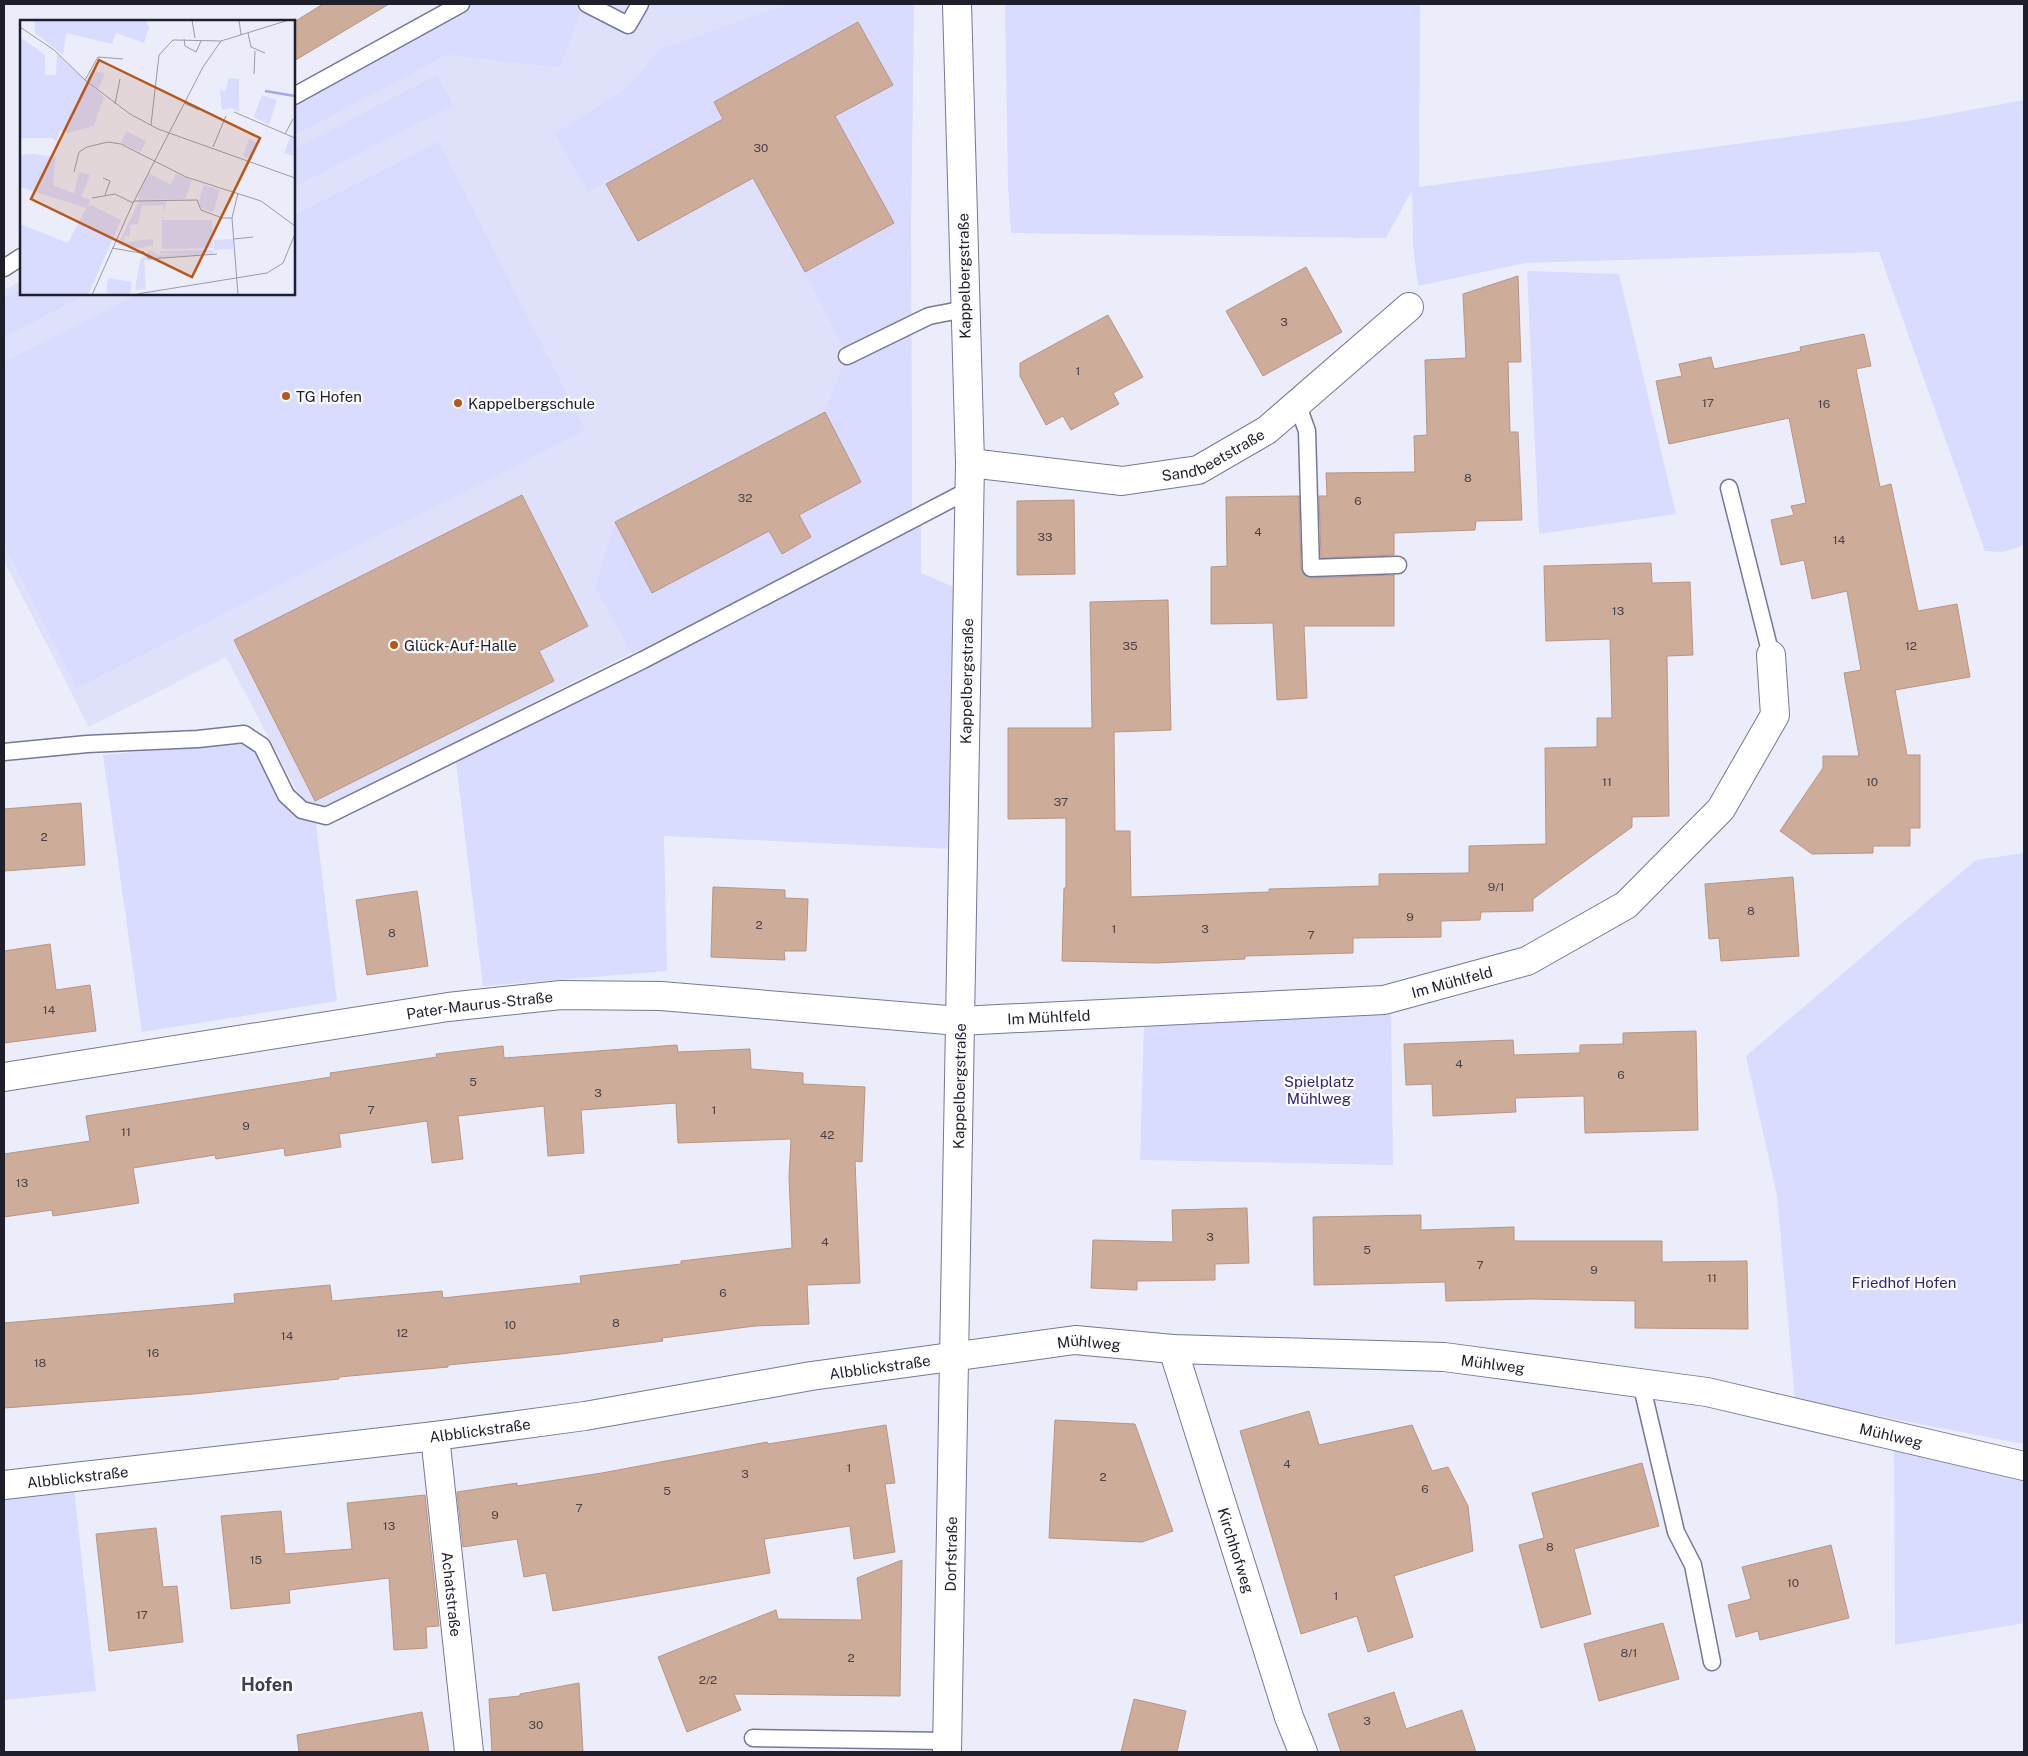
<svg xmlns="http://www.w3.org/2000/svg" width="2028" height="1756" font-family="'Public Sans',sans-serif">
  <style>
    .built { fill: #dfe0f9 }
    .green { fill: #d9dbff }
    .building { fill: #ceac9a; stroke: #b79584 }
    .lines { fill: none; stroke-linecap: round; stroke-linejoin: round }
    .service-casing { stroke: #777797; stroke-width: 19 }
    .minor-casing { stroke: #777797; stroke-width: 30 }
    .service { stroke: #fff; stroke-width: 16 }
    .minor { stroke: #fff; stroke-width: 28 }
    .poi-dot { fill: #b85716; stroke: #fcfcfc; stroke-width: 2 }
    .labels { text-anchor: middle; dominant-baseline: central; stroke-width: 4.5; stroke-linejoin: round; paint-order: stroke }
    .number-label { font-size: 12px; fill: #4b4247 }
    .street-label { font-size: 15px; fill: #1f1f2b; stroke: #fcfcfc }
    .poi-label { font-size: 15px; fill: #1f1f2b; stroke: #fcfcfc; text-anchor: start }
    .park-label { font-size: 15px; fill: #33237d; stroke: #fcfcfc }
    .quarter-label { font-size: 18px; font-weight: bold; fill: #3e3e5a; stroke: #fcfcfc }
    .inset-river { fill: none; stroke: #a7a6f6; stroke-width: 2.5 }
    .inset-road { fill: none; stroke: #9a9ba8; stroke-width: 1 }
    .view { fill: #b85716; fill-opacity: 0.15; stroke: #b85716; stroke-width: 2.5 }
    .inset-edge { fill: none; stroke: #1f1f2b; stroke-width: 2.5 }
  </style>
  <rect width="100%" height="100%" fill="#ecedfb"/>
  <!-- built -->
  <path class="built" d="M 583,4 L 914,4 L 911,220 L 912,512 L 321,809 L 309,804 L 297,791 L 226,657 L 89,727 L 4,561 L 4,290 L 21,281 L 21,294 L 294,294 L 294,136 L 447,55 L 559,68 Z"/>
  <!-- green -->
  <g class="green">
    <path d="M 461,4 L 583,4 L 560,68 L 447,55 L 294,136 L 294,96 Z"/>
    <path d="M 788,4 L 914,4 L 911,220 L 912,512 L 632,654 L 595,587 L 615,522 L 652,593 L 769,531 L 782,553 L 811,537 L 799,515 L 861,482 L 825,412 L 847,355 L 805,272 L 894,223 L 835,116 L 893,84 L 858,22 L 714,102 L 723,119 L 588,192 L 555,134 L 629,87 L 659,50 Z"/>
    <path d="M 1005,4 L 1420,4 L 1419,187 L 1921,119 L 2024,100 L 2024,545 L 2002,552 L 1985,551 L 1879,252 L 1525,263 L 1418,286 L 1413,246 L 1412,190 L 1386,238 L 1011,233 L 1008,185 Z"/>
    <path d="M 437,75 L 453,105 L 294,187 L 294,149 Z"/>
    <path d="M 439,142 L 585,430 L 77,688 L 4,544 L 4,362 L 139,294 L 294,294 L 294,215 Z"/>
    <path d="M 1527,271 L 1619,274 L 1676,514 L 1539,534 Z"/>
    <path d="M 21,289 L 21,294 L 87,294 L 4,337 L 4,298 Z"/>
    <path d="M 921,521 L 921,573 L 961,590 L 953,849 L 664,836 L 667,971 L 483,986 L 456,762 Z"/>
    <path d="M 241,742 L 259,756 L 276,798 L 293,813 L 316,824 L 337,1001 L 142,1032 L 103,755 Z"/>
    <path d="M 2024,853 L 2024,1444 L 1795,1400 L 1777,1195 L 1746,1056 L 1976,860 Z"/>
    <path d="M 1391,1013 L 1393,1165 L 1140,1160 L 1144,1025 Z"/>
    <path d="M 1894,1447 L 2024,1480 L 2024,1623 L 1895,1645 Z"/>
    <path d="M 74,1490 L 96,1691 L 4,1700 L 4,1496 Z"/>
  </g>
  <!-- building -->
  <g class="building">
    <path d="M 323,4 L 389,4 L 294,61 L 294,22 Z"/>
    <path d="M 858,22 L 893,85 L 835,116 L 894,223 L 805,272 L 753,178 L 638,241 L 606,184 L 723,119 L 714,102 Z"/>
    <path d="M 1306,267 L 1342,332 L 1263,376 L 1226,311 Z"/>
    <path d="M 1518,276 L 1521,362 L 1508,362 L 1510,432 L 1518,432 L 1522,520 L 1476,521 L 1475,530 L 1394,533 L 1394,555 L 1321,558 L 1319,496 L 1327,496 L 1326,473 L 1415,472 L 1414,436 L 1427,435 L 1425,360 L 1466,358 L 1463,294 Z"/>
    <path d="M 1108,315 L 1143,377 L 1113,393 L 1119,404 L 1071,430 L 1063,416 L 1046,425 L 1020,376 L 1020,363 Z"/>
    <path d="M 1864,334 L 1871,366 L 1856,369 L 1880,487 L 1891,484 L 1918,611 L 1957,604 L 1970,677 L 1895,690 L 1907,755 L 1920,755 L 1920,828 L 1910,828 L 1910,846 L 1873,846 L 1873,853 L 1812,854 L 1780,831 L 1823,768 L 1823,756 L 1859,756 L 1844,673 L 1861,670 L 1847,591 L 1812,599 L 1804,560 L 1781,565 L 1771,520 L 1794,515 L 1791,506 L 1806,503 L 1789,418 L 1669,444 L 1656,381 L 1682,376 L 1679,364 L 1711,357 L 1714,369 L 1801,351 L 1800,347 Z"/>
    <path d="M 825,412 L 861,482 L 799,515 L 811,537 L 782,554 L 769,531 L 652,593 L 615,522 Z"/>
    <path d="M 522,495 L 588,626 L 539,651 L 554,681 L 315,801 L 234,640 Z"/>
    <path d="M 1299,496 L 1301,568 L 1303,574 L 1311,578 L 1394,575 L 1394,626 L 1304,626 L 1307,698 L 1277,700 L 1273,623 L 1211,624 L 1211,567 L 1227,566 L 1226,497 Z"/>
    <path d="M 1074,500 L 1075,574 L 1017,575 L 1017,501 Z"/>
    <path d="M 1651,563 L 1652,583 L 1690,582 L 1693,655 L 1667,656 L 1669,816 L 1632,817 L 1632,827 L 1533,899 L 1533,911 L 1481,912 L 1480,920 L 1441,921 L 1441,937 L 1353,938 L 1353,953 L 1245,956 L 1245,959 L 1156,963 L 1062,961 L 1064,888 L 1066,888 L 1066,818 L 1008,819 L 1008,728 L 1092,728 L 1090,602 L 1168,600 L 1171,730 L 1114,732 L 1115,831 L 1130,831 L 1131,897 L 1269,892 L 1269,889 L 1379,886 L 1379,874 L 1469,873 L 1469,846 L 1546,844 L 1545,748 L 1597,747 L 1597,718 L 1612,718 L 1610,639 L 1546,641 L 1544,566 Z"/>
    <path d="M 81,803 L 85,865 L 4,871 L 4,809 Z"/>
    <path d="M 1793,877 L 1799,956 L 1721,961 L 1719,938 L 1709,939 L 1705,884 Z"/>
    <path d="M 713,887 L 785,890 L 785,898 L 808,899 L 806,951 L 784,951 L 785,960 L 711,957 Z"/>
    <path d="M 417,891 L 428,966 L 367,975 L 356,900 Z"/>
    <path d="M 50,944 L 56,990 L 90,985 L 96,1031 L 4,1043 L 4,951 Z"/>
    <path d="M 1696,1031 L 1698,1130 L 1585,1133 L 1584,1096 L 1515,1098 L 1516,1112 L 1433,1116 L 1432,1084 L 1406,1085 L 1404,1044 L 1513,1040 L 1514,1055 L 1580,1053 L 1580,1045 L 1623,1044 L 1623,1033 Z"/>
    <path d="M 677,1045 L 678,1052 L 750,1049 L 751,1069 L 803,1073 L 803,1084 L 865,1087 L 862,1162 L 855,1161 L 860,1283 L 807,1285 L 809,1324 L 755,1326 L 662,1338 L 663,1341 L 561,1354 L 448,1365 L 448,1367 L 339,1377 L 339,1379 L 194,1394 L 4,1408 L 4,1323 L 235,1303 L 234,1294 L 330,1285 L 332,1301 L 442,1291 L 443,1298 L 581,1283 L 580,1276 L 681,1264 L 681,1261 L 792,1248 L 789,1177 L 791,1139 L 678,1143 L 676,1103 L 581,1110 L 584,1153 L 548,1156 L 544,1106 L 458,1116 L 463,1159 L 432,1163 L 427,1121 L 339,1134 L 341,1147 L 285,1156 L 284,1148 L 216,1159 L 215,1155 L 133,1168 L 139,1203 L 53,1216 L 52,1210 L 4,1217 L 4,1154 L 90,1141 L 86,1116 L 331,1077 L 330,1073 L 437,1057 L 436,1054 L 503,1046 L 504,1058 Z"/>
    <path d="M 1247,1208 L 1249,1263 L 1215,1264 L 1215,1280 L 1137,1281 L 1137,1290 L 1091,1288 L 1093,1240 L 1173,1242 L 1172,1210 Z"/>
    <path d="M 1421,1215 L 1421,1230 L 1514,1227 L 1514,1241 L 1662,1241 L 1662,1262 L 1747,1261 L 1748,1329 L 1635,1328 L 1635,1301 L 1532,1299 L 1446,1301 L 1445,1282 L 1314,1285 L 1313,1217 Z"/>
    <path d="M 1309,1411 L 1319,1445 L 1412,1425 L 1432,1471 L 1448,1467 L 1468,1506 L 1473,1551 L 1394,1576 L 1413,1637 L 1368,1652 L 1357,1616 L 1301,1634 L 1240,1431 Z"/>
    <path d="M 1055,1420 L 1135,1424 L 1173,1531 L 1142,1542 L 1049,1538 Z"/>
    <path d="M 886,1425 L 895,1483 L 885,1484 L 895,1552 L 854,1559 L 850,1526 L 764,1539 L 770,1573 L 553,1611 L 546,1573 L 524,1577 L 517,1539 L 463,1547 L 457,1492 L 517,1483 L 517,1486 L 602,1473 L 767,1442 L 768,1444 Z"/>
    <path d="M 1642,1463 L 1659,1526 L 1574,1549 L 1591,1614 L 1541,1628 L 1519,1545 L 1544,1538 L 1532,1493 Z"/>
    <path d="M 425,1495 L 439,1626 L 426,1627 L 427,1648 L 394,1650 L 389,1578 L 289,1590 L 290,1603 L 231,1609 L 221,1516 L 281,1511 L 285,1554 L 352,1549 L 347,1503 Z"/>
    <path d="M 156,1528 L 163,1587 L 177,1586 L 183,1642 L 109,1651 L 96,1534 Z"/>
    <path d="M 1831,1545 L 1849,1618 L 1760,1640 L 1758,1631 L 1736,1637 L 1728,1605 L 1751,1599 L 1742,1567 Z"/>
    <path d="M 902,1560 L 900,1696 L 734,1694 L 741,1710 L 687,1732 L 658,1657 L 776,1610 L 778,1619 L 862,1620 L 857,1578 Z"/>
    <path d="M 1663,1623 L 1679,1679 L 1599,1701 L 1584,1644 Z"/>
    <path d="M 579,1683 L 583,1752 L 492,1752 L 489,1699 L 520,1696 L 520,1694 Z"/>
    <path d="M 1394,1692 L 1406,1729 L 1462,1710 L 1476,1752 L 1341,1752 L 1328,1714 Z"/>
    <path d="M 1134,1699 L 1186,1711 L 1177,1752 L 1121,1752 Z"/>
    <path d="M 422,1712 L 429,1752 L 299,1752 L 297,1735 Z"/>
  </g>
  <g class="lines">
    <defs>
      <g id="service">
        <path d="M 587,4 L 628,25 L 640,4"/>
        <path d="M 294,96 L 461,4"/>
        <path d="M 4,268 L 21,257"/>
        <path d="M 847,356 L 929,316 L 965,309"/>
        <path d="M 1297,403 L 1307,431 L 1311,568 L 1398,565"/>
        <path d="M 1729,488 L 1771,655"/>
        <path d="M 4,752 L 87,744 L 198,739 L 244,734 L 262,746 L 286,795 L 302,810 L 326,816 L 643,660 L 969,490"/>
        <path d="M 1641,1383 L 1676,1532 L 1693,1565 L 1712,1662"/>
        <path d="M 753,1738 L 947,1741"/>
      </g>
      <g id="minor">
        <path id="s1" d="M 970,463 L 1122,481 L 1198,470 L 1267,430 L 1409,307"/>
        <path id="s2" d="M 4,1077 L 448,1007 L 561,995 L 661,996 L 959,1021 L 1384,1000 L 1527,961 L 1626,905 L 1721,809 L 1775,715 L 1771,655"/>
        <path id="s3" d="M 1173,1349 L 1289,1717 L 1303,1752"/>
        <path id="s4" d="M 435,1436 L 469,1752"/>
        <path id="s5" d="M 4,1485 L 435,1436 L 585,1416 L 811,1376 L 1075,1340 L 1173,1349 L 1444,1357 L 1707,1392 L 2024,1466"/>
        <path id="s6" d="M 947,1752 L 970,463 L 957,4"/>
      </g>
    </defs>
    <!-- service casing -->
    <use href="#service" class="service-casing"/>
    <!-- minor casing -->
    <use href="#minor" class="minor-casing"/>
    <!-- service -->
    <use href="#service" class="service"/>
    <!-- minor -->
    <use href="#minor" class="minor"/>
  </g>
  <!-- markers -->
  <g class="poi-dot">
    <circle cx="286" cy="396" r="5"/>
    <circle cx="458" cy="403" r="5"/>
    <circle cx="394" cy="645" r="5"/>
  </g>
  <g class="labels">
    <!-- number labels -->
    <g class="number-label">
      <text x="761" y="148">30</text>
      <text x="1284" y="322">3</text>
      <text x="1078" y="371">1</text>
      <text x="1708" y="403">17</text>
      <text x="1824" y="404">16</text>
      <text x="1468" y="478">8</text>
      <text x="745" y="498">32</text>
      <text x="1358" y="501">6</text>
      <text x="1258" y="532">4</text>
      <text x="1045" y="537">33</text>
      <text x="1839" y="540">14</text>
      <text x="1618" y="611">13</text>
      <text x="1130" y="646">35</text>
      <text x="1911" y="646">12</text>
      <text x="1607" y="782">11</text>
      <text x="1872" y="782">10</text>
      <text x="1061" y="802">37</text>
      <text x="44" y="837">2</text>
      <text x="1496" y="887">9/1</text>
      <text x="1751" y="911">8</text>
      <text x="1410" y="917">9</text>
      <text x="759" y="925">2</text>
      <text x="1114" y="929">1</text>
      <text x="1205" y="929">3</text>
      <text x="392" y="933">8</text>
      <text x="1311" y="935">7</text>
      <text x="49" y="1010">14</text>
      <text x="1459" y="1064">4</text>
      <text x="1621" y="1075">6</text>
      <text x="473" y="1082">5</text>
      <text x="598" y="1093">3</text>
      <text x="371" y="1110">7</text>
      <text x="714" y="1110">1</text>
      <text x="246" y="1126">9</text>
      <text x="126" y="1132">11</text>
      <text x="827" y="1135">42</text>
      <text x="22" y="1183">13</text>
      <text x="1210" y="1237">3</text>
      <text x="825" y="1242">4</text>
      <text x="1367" y="1250">5</text>
      <text x="1480" y="1265">7</text>
      <text x="1594" y="1270">9</text>
      <text x="1712" y="1278">11</text>
      <text x="723" y="1293">6</text>
      <text x="616" y="1323">8</text>
      <text x="510" y="1325">10</text>
      <text x="402" y="1333">12</text>
      <text x="287" y="1336">14</text>
      <text x="153" y="1353">16</text>
      <text x="40" y="1363">18</text>
      <text x="1287" y="1464">4</text>
      <text x="849" y="1468">1</text>
      <text x="745" y="1474">3</text>
      <text x="1103" y="1477">2</text>
      <text x="1425" y="1489">6</text>
      <text x="667" y="1491">5</text>
      <text x="579" y="1508">7</text>
      <text x="495" y="1515">9</text>
      <text x="389" y="1526">13</text>
      <text x="1550" y="1547">8</text>
      <text x="256" y="1560">15</text>
      <text x="1793" y="1583">10</text>
      <text x="1336" y="1596">1</text>
      <text x="142" y="1615">17</text>
      <text x="1629" y="1653">8/1</text>
      <text x="851" y="1658">2</text>
      <text x="708" y="1680">2/2</text>
      <text x="1367" y="1721">3</text>
      <text x="536" y="1725">30</text>
    </g>
    <!-- street labels -->
    <g class="street-label">
      <text transform="translate(964 276) rotate(-91)">Kappelbergstraße</text>
      <text stroke="none"><textPath href="#s1" startOffset="249">Sandbeetstraße</textPath></text>
      <text stroke="none"><textPath href="#s6" startOffset="1071">Kappelbergstraße</textPath></text>
      <text stroke="none"><textPath href="#s2" startOffset="1458">Im Mühlfeld</textPath></text>
      <text stroke="none"><textPath href="#s2" startOffset="481">Pater-Maurus-Straße</textPath></text>
      <text stroke="none"><textPath href="#s2" startOffset="1052">Im Mühlfeld</textPath></text>
      <text stroke="none"><textPath href="#s6" startOffset="666">Kappelbergstraße</textPath></text>
      <text stroke="none"><textPath href="#s5" startOffset="1095">Mühlweg</textPath></text>
      <text stroke="none"><textPath href="#s5" startOffset="1500">Mühlweg</textPath></text>
      <text stroke="none"><textPath href="#s5" startOffset="884">Albblickstraße</textPath></text>
      <text stroke="none"><textPath href="#s5" startOffset="479">Albblickstraße</textPath></text>
      <text stroke="none"><textPath href="#s5" startOffset="1905">Mühlweg</textPath></text>
      <text stroke="none"><textPath href="#s5" startOffset="74">Albblickstraße</textPath></text>
      <text stroke="none"><textPath href="#s3" startOffset="211">Kirchhofweg</textPath></text>
      <text stroke="none"><textPath href="#s6" startOffset="198">Dorfstraße</textPath></text>
      <text stroke="none"><textPath href="#s4" startOffset="159">Achatstraße</textPath></text>
    </g>
    <!-- poi labels -->
    <g class="poi-label">
      <text x="296" y="396">TG Hofen</text>
      <text x="468" y="403">Kappelbergschule</text>
      <text x="404" y="645">Glück-Auf-Halle</text>
    </g>
    <!-- park labels -->
    <g class="park-label">
      <text x="1319" y="1081">Spielplatz<tspan x="1319" dy="17">Mühlweg</tspan></text>
      <text x="1904" y="1282">Friedhof Hofen</text>
    </g>
    <!-- quarter labels -->
    <g class="quarter-label">
      <text x="267" y="1684">Hofen</text>
    </g>
  </g>
  <!-- overview -->
  <g transform="translate(20 20)">
    <rect width="275" height="275" fill="#ecedfb"/>
    <path d="M 14,0 L 126,0 L 129,7 L 124,23 L 96,13 L 92,24 L 46,13 L 43,35 L 15,13 ZM 0,17 L 25,35 L 25,55 L 36,55 L 37,34 L 84,77 L 74,106 L 48,113 L 39,110 L 37,122 L 32,118 L 0,118 ZM 72,50 L 85,54 L 78,69 L 66,59 ZM 209,58 L 219,59 L 219,92 L 211,88 L 202,90 L 200,70 L 205,71 ZM 242,75 L 257,80 L 249,105 L 234,97 ZM 106,111 L 126,121 L 121,132 L 101,123 ZM 270,117 L 275,119 L 274,136 L 264,133 ZM 229,119 L 238,123 L 232,140 L 223,136 ZM 13,134 L 36,137 L 33,165 L 70,180 L 68,187 L 71,185 L 101,200 L 68,275 L 0,275 L 0,204 L 48,223 L 66,188 L 0,167 L 0,135 ZM 59,152 L 70,155 L 61,177 L 54,173 ZM 129,153 L 151,165 L 156,154 L 172,160 L 165,179 L 119,180 L 118,173 ZM 184,165 L 200,170 L 193,193 L 180,187 L 179,180 ZM 119,181 L 147,181 L 143,192 L 143,185 L 122,186 L 118,204 L 110,205 L 110,216 L 104,216 L 105,222 L 133,219 L 133,225 L 121,228 L 98,225 ZM 142,200 L 192,200 L 193,228 L 142,229 ZM 213,219 L 213,229 L 194,230 L 194,220 ZM 130,230 L 139,235 L 176,234 L 140,234 L 140,231 L 193,230 L 193,233 L 124,240 L 126,269 L 115,270 L 120,240 ZM 88,258 L 112,262 L 110,275 L 86,273 Z" fill="#d9dbff"/>
    <path class="inset-river" d="M 245,71 L 275,76"/>
    <path class="inset-road" d="M 172,0 L 175,18M 219,0 L 221,15M 0,7 L 34,30 L 65,60 L 110,94 L 138,109 L 275,158M 228,13 L 231,27 L 245,33M 164,19 L 165,26 L 176,32 L 181,21M 234,54 L 235,31M 65,60 L 78,37 L 103,39M 164,83 L 179,90M 95,84 L 100,59M 214,92 L 275,118M 131,105 L 139,35 L 153,20 L 201,21M 265,114 L 273,99M 193,127 L 206,96M 54,152 L 59,132 L 67,127 L 88,122 L 101,124 L 166,157 L 241,181 L 275,206M 83,158 L 90,161 L 85,175M 72,178 L 95,174 L 113,183M 114,181 L 177,180 L 181,190 L 202,198 L 212,198M 214,219 L 233,217M 92,228 L 120,233 L 123,231 L 129,239 L 197,234M 117,274 L 247,253 L 263,243 L 275,214M 72,275 L 113,183 L 183,47 L 201,21 L 269,0M 218,275 L 212,198 L 218,173"/>
    <path class="view" d="M 79,40 L 240,118 L 172,257 L 11,179 Z"/>
    <rect width="275" height="275" class="inset-edge"/>
  </g>
  <!-- border -->
  <rect width="2028" height="1756" fill="none" stroke="#1f1f2b" stroke-width="10"/>
</svg>
